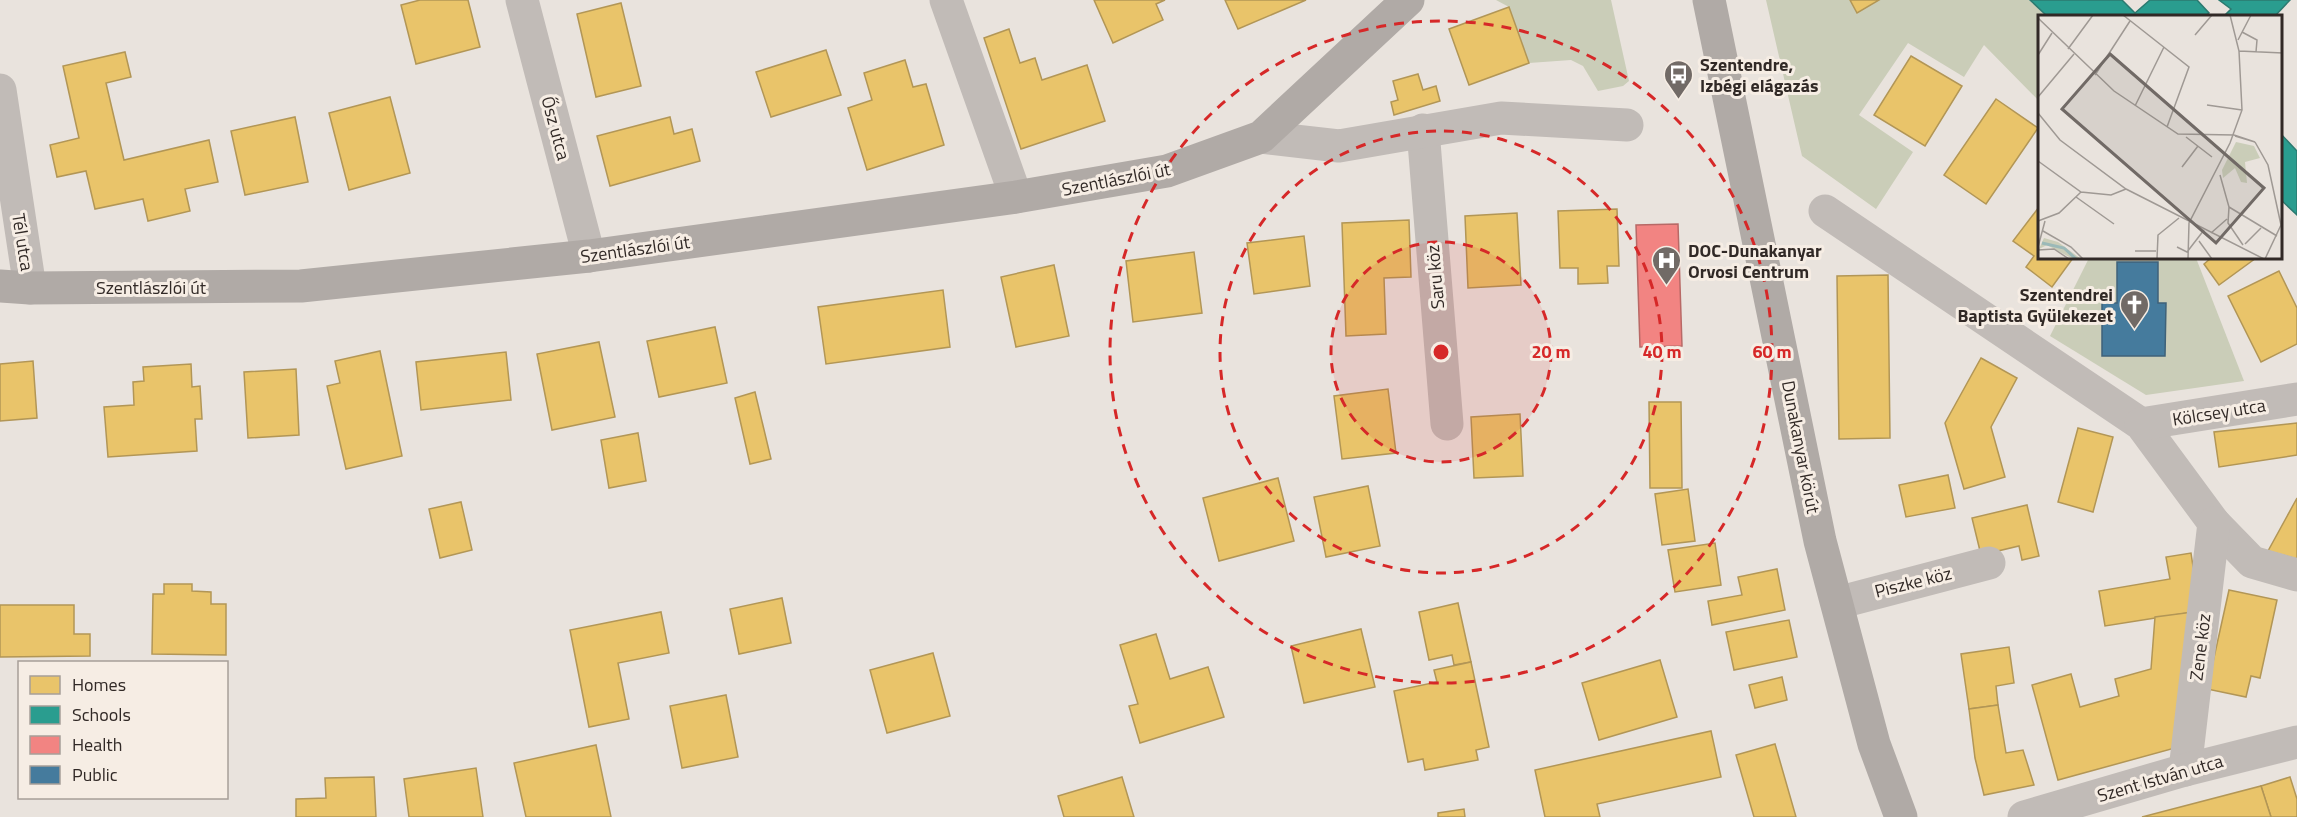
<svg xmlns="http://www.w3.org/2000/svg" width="2297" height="817" font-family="'Titillium Web',sans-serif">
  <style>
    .green { fill: #cacdb8 }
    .homes { fill: #e9c46a; stroke: #b29656; stroke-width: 1.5 }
    .schools { fill: #2a9d8f; stroke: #2c7a70; stroke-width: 1.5 }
    .health { fill: #f28482; stroke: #b86966; stroke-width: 1.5 }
    .public { fill: #457b9d; stroke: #3f6279; stroke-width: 1.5 }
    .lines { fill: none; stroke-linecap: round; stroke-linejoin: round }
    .minor { stroke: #c1bbb7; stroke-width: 33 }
    .major { stroke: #b0aaa6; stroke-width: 33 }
    .ring { fill: none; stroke: #d62828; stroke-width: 3; stroke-dasharray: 10 8 }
    .labels { text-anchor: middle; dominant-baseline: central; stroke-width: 6; stroke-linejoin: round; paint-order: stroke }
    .poi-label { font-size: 18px; font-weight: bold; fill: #312926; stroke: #f6ede4; text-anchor: start }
    .street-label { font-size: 18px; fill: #312926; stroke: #f6ede4 }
    .inset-river { fill: none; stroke: #9bb9b8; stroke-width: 3 }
    .inset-road { fill: none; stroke: #9f9994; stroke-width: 1.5 }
    .view { fill: #716a66; fill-opacity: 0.15; stroke: #716a66; stroke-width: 3 }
    .inset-edge { fill: none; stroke: #312926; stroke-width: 3 }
    .centre { fill: #d62828; stroke: #f6ede4; stroke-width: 3 }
    .ring-label { font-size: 18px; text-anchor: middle; font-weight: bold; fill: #d62828; stroke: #f6ede4; stroke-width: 6; stroke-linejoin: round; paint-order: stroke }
  </style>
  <rect width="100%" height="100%" fill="#e9e3dd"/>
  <!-- green -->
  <g class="green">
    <path d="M 1496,0 L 1611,0 L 1629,81 L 1623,86 L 1598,91 L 1583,66 L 1571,60 L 1529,63 L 1509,7 Z"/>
    <path d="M 1766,0 L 2029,0 L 2046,16 L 2039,16 L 2039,101 L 1984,45 L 1964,77 L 1908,43 L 1859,115 L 1913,152 L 1876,209 L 1802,156 Z"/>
    <path d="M 2089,258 L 2196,258 L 2244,381 L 2146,395 L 2050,336 Z"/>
  </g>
  <!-- homes -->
  <g class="homes">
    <path d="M 420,0 L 468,0 L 480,47 L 416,64 L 401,5 Z"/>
    <path d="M 1094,0 L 1165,0 L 1156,4 L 1163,20 L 1113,43 Z"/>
    <path d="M 1225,0 L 1306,0 L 1238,29 Z"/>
    <path d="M 1850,0 L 1879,0 L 1857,13 Z"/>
    <path d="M 621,3 L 641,86 L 596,97 L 577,14 Z"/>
    <path d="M 1509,7 L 1529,63 L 1469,85 L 1449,29 Z"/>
    <path d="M 1009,29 L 1020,63 L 1035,58 L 1042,80 L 1087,65 L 1105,121 L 1021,149 L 984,38 Z"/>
    <path d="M 826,50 L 841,95 L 771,117 L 756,72 Z"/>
    <path d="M 125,52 L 131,77 L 106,83 L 124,160 L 209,140 L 218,182 L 185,189 L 190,211 L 148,221 L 143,199 L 95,209 L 86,171 L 57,177 L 50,145 L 79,138 L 63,66 Z"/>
    <path d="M 1911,56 L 1962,86 L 1925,146 L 1874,115 Z"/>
    <path d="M 905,60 L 913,87 L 926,84 L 944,145 L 867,170 L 848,108 L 872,100 L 864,73 Z"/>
    <path d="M 1418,74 L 1423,90 L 1436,86 L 1440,101 L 1394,115 L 1391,102 L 1398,100 L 1393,81 Z"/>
    <path d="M 390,97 L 410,173 L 349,190 L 329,113 Z"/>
    <path d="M 1996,99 L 2038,128 L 1986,204 L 1944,175 Z"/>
    <path d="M 295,117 L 308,182 L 245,195 L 231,131 Z"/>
    <path d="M 670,117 L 674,134 L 692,129 L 700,161 L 610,186 L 597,136 Z"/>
    <path d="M 2039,207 L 2039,258 L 2073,258 L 2052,287 L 2026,267 L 2034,256 L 2013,241 Z"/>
    <path d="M 1617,209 L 1619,266 L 1607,266 L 1608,283 L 1578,284 L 1578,268 L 1560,268 L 1558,211 Z"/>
    <path d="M 1517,213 L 1521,285 L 1468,288 L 1465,216 Z"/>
    <path d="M 1409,220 L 1411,277 L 1384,278 L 1386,334 L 1346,336 L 1342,223 Z"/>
    <path d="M 1304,236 L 1310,286 L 1254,294 L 1247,243 Z"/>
    <path d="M 1194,252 L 1202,313 L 1133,322 L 1126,261 Z"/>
    <path d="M 2211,258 L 2256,258 L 2219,285 L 2204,264 Z"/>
    <path d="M 1054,265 L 1069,336 L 1016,347 L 1001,277 Z"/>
    <path d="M 2279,271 L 2297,308 L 2297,344 L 2261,362 L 2228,296 Z"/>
    <path d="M 1888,275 L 1890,438 L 1839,439 L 1837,276 Z"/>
    <path d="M 943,290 L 950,347 L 826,364 L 818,307 Z"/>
    <path d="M 715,327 L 727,383 L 659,397 L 647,341 Z"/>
    <path d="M 599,342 L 615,417 L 552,430 L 537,354 Z"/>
    <path d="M 380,351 L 402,456 L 346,469 L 327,386 L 340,383 L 335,361 Z"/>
    <path d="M 506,352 L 511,400 L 421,410 L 416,362 Z"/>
    <path d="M 1981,358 L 2017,378 L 1991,427 L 2005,477 L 1964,489 L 1945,423 Z"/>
    <path d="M 33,361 L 37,418 L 0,421 L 0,364 Z"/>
    <path d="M 191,364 L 192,387 L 200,386 L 202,419 L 195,419 L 197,451 L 108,457 L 104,407 L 134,405 L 133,382 L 144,381 L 143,367 Z"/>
    <path d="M 296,369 L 299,435 L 248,438 L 244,372 Z"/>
    <path d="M 1388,389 L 1396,453 L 1342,459 L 1334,396 Z"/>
    <path d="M 755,392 L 771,459 L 750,464 L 735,398 Z"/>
    <path d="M 1649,402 L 1681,402 L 1682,488 L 1650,488 Z"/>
    <path d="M 1520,414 L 1523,476 L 1474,478 L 1471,417 Z"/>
    <path d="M 2297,423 L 2297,455 L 2219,467 L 2214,432 Z"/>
    <path d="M 2078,428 L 2113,437 L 2093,512 L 2058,502 Z"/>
    <path d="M 638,433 L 646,481 L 609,488 L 601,440 Z"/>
    <path d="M 1948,475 L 1955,508 L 1906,517 L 1899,485 Z"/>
    <path d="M 1278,478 L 1294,541 L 1219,561 L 1203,498 Z"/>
    <path d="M 1368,486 L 1380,546 L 1326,557 L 1314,497 Z"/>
    <path d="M 1688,489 L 1695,541 L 1662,545 L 1655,494 Z"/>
    <path d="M 2297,498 L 2297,559 L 2268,551 Z"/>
    <path d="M 461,502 L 472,550 L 440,558 L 429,509 Z"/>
    <path d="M 2027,505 L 2039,556 L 2022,560 L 2019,546 L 1981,555 L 1972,518 Z"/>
    <path d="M 1715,543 L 1721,585 L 1675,592 L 1668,550 Z"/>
    <path d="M 2191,553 L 2196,587 L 2193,612 L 2105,626 L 2099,591 L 2170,579 L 2166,557 Z"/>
    <path d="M 1777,569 L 1785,610 L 1712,625 L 1708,601 L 1742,595 L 1738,577 Z"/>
    <path d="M 164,584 L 192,584 L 192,591 L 211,592 L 211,604 L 226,604 L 226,655 L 152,654 L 153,594 L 164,594 Z"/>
    <path d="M 2229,590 L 2277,600 L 2260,678 L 2251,676 L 2246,697 L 2207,689 Z"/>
    <path d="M 782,598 L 791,643 L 739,654 L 730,609 Z"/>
    <path d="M 1458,603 L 1471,662 L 1454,665 L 1452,655 L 1429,660 L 1419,612 Z"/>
    <path d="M 0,605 L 74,605 L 74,634 L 90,634 L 90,656 L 0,657 Z"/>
    <path d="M 661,612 L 669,653 L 618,663 L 629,719 L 589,727 L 570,630 Z"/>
    <path d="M 2193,612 L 2175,748 L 2058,780 L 2032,685 L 2071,674 L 2080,707 L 2119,696 L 2115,679 L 2151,669 L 2155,617 Z"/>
    <path d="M 1789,620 L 1797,657 L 1734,670 L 1726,632 Z"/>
    <path d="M 1361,629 L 1375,687 L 1304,703 L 1291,646 Z"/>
    <path d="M 1156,634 L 1170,679 L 1208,667 L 1224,717 L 1140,743 L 1129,706 L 1138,704 L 1120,645 Z"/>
    <path d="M 2009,647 L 2014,683 L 1996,686 L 1998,705 L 1969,709 L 1961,654 Z"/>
    <path d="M 933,653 L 950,716 L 887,733 L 870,670 Z"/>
    <path d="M 1660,660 L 1677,717 L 1599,740 L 1582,683 Z"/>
    <path d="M 1471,662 L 1489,747 L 1476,750 L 1478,760 L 1425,770 L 1423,759 L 1408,762 L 1394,691 L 1437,682 L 1434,670 Z"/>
    <path d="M 1782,677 L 1787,700 L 1755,708 L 1749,685 Z"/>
    <path d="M 726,695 L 738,757 L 682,768 L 670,706 Z"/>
    <path d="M 1998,705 L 2006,753 L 2023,750 L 2034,785 L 1984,795 L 1975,758 L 1969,709 Z"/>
    <path d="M 1711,731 L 1721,777 L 1597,804 L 1600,817 L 1545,817 L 1535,770 Z"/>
    <path d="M 1775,744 L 1796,817 L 1754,817 L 1736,755 Z"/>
    <path d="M 596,745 L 611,817 L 526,817 L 514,763 Z"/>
    <path d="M 476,768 L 483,817 L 409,817 L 404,779 Z"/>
    <path d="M 374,777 L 376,817 L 296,817 L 296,799 L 326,798 L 325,778 Z"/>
    <path d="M 1122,777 L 1134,817 L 1064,817 L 1058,796 Z"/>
    <path d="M 2290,777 L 2297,799 L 2297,817 L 2271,817 L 2261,786 Z"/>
    <path d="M 2261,786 L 2271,817 L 2142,817 Z"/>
    <path d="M 1464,809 L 1465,817 L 1438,817 L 1438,813 Z"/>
  </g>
  <!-- schools -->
  <g class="schools">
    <path d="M 2030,0 L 2122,0 L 2135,13 L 2150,0 L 2197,0 L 2209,13 L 2205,16 L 2047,16 Z"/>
    <path d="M 2219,0 L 2290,0 L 2275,16 L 2224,16 L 2231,9 Z"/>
    <path d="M 2280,133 L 2297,151 L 2297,215 L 2280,199 Z"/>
  </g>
  <!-- health -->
  <path class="health" d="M 1678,224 L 1682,346 L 1640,347 L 1636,225 Z"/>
  <!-- public -->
  <path class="public" d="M 2117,262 L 2158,262 L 2158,303 L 2166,303 L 2165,356 L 2102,356 L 2102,303 L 2117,303 Z"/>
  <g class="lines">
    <!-- minor -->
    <g class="minor">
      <path d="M 522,0 L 589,256"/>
      <path d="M 946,0 L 1016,197"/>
      <path d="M 0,90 L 30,288"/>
      <path d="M 1423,130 L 1447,424"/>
      <path d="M 1261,137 L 1339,146 L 1501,118 L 1627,125"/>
      <path d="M 1825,211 L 2141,424 L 2214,523 L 2252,562 L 2297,575"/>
      <path d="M 2141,424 L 2297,399"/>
      <path d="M 1837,603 L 1989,563"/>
      <path d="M 2185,770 L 2214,523"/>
      <path d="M 2024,817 L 2185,770 L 2297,742"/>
    </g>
    <!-- major -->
    <g class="major">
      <path d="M 1709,0 L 1820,541 L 1874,744 L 1901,817"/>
      <path d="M 0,286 L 30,288 L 301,286 L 589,256 L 1016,197 L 1167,171 L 1261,137 L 1408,0"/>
    </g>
  </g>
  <!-- distance rings -->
  <circle cx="1441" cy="352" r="110" fill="#d62828" fill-opacity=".12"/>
  <g class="ring">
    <circle cx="1441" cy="352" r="110"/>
    <circle cx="1441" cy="352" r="221"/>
    <circle cx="1441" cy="352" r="331"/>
  </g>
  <!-- icons -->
  <defs>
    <symbol id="bus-pin" viewBox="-11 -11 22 30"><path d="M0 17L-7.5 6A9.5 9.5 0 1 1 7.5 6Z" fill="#716a66" stroke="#f6ede4"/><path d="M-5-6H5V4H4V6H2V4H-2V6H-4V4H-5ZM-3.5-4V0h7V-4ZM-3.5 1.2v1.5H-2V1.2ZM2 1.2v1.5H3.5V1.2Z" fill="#fff"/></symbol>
    <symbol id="hospital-pin" viewBox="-11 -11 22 30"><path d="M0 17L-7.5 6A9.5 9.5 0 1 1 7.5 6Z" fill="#716a66" stroke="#f6ede4"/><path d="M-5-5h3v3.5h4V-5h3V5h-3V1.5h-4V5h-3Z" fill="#fff"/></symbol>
    <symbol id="church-pin" viewBox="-11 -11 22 30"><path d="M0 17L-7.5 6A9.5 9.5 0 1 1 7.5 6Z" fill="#716a66" stroke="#f6ede4"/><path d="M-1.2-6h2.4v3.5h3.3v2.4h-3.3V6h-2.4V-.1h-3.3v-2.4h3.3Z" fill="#fff"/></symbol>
  </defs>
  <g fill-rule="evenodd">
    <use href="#bus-pin" x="1662" y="58" width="33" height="45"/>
    <use href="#hospital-pin" x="1650" y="244" width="33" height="45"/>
    <use href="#church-pin" x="2118" y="288" width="33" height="45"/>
  </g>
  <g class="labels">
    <!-- poi labels -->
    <g class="poi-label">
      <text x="1700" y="64">Szentendre,<tspan x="1700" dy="21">Izbégi elágazás</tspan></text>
      <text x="1688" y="250">DOC-Dunakanyar<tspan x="1688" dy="21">Orvosi Centrum</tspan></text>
      <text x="2113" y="294" text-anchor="end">Szentendrei<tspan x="2113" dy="21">Baptista Gyülekezet</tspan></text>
    </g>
    <!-- street labels -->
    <g class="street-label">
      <text transform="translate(556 128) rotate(75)">Ősz utca</text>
      <text transform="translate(1116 179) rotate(-11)">Szentlászlói út</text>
      <text transform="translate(23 242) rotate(81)">Tél utca</text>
      <text transform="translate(635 249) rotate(-8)">Szentlászlói út</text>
      <text transform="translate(1435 277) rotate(-95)">Saru köz</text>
      <text x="151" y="287">Szentlászlói út</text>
      <text transform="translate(2219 412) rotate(-9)">Kölcsey utca</text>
      <text transform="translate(1801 447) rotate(79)">Dunakanyar körút</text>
      <text transform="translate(1913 582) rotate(-14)">Piszke köz</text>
      <text transform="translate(2200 647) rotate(-83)">Zene köz</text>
      <text transform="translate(2160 778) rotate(-16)">Szent István utca</text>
    </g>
  </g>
  <!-- overview -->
  <g transform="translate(2038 15)">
    <rect width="244" height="244" fill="#e9e3dd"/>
    <path d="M 198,127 L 216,131 L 222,143 L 207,147 L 209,168 L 203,167 L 197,153 L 185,163 L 184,155 ZM 6,223 L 20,227 L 43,244 L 35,244 L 9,230 L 1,234 Z" fill="#cacdb8"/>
    <path class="inset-river" d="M 4,228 L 26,233 L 38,244"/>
    <path class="inset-road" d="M 85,0 L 151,52 L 129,112M 0,3 L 76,76 L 140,119 L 196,120M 204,17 L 219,25 L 218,37M 157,20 L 174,0M 200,25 L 213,0M 30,34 L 55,0M 201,36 L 245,38M 0,40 L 14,18M 57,60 L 92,6M 0,82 L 36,39M 169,90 L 204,95M 97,91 L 126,32M 0,98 L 22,125 L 88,174 L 226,244M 196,120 L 217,127M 197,121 L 217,127M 148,122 L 174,142M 217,127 L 230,150 L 243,210 L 227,244M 0,146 L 43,177 L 73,180 L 88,174M 144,152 L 160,131M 182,160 L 191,192 L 190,208 L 205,230M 38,182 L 76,209M 191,192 L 239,221M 0,206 L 21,198 L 43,177M 5,216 L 33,232 L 45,244M 173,218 L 189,204M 161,226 L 174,244M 207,229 L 223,213M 0,232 L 7,206M 139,232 L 149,237 L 166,215M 0,235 L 16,234 L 31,244M 97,236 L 118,236M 119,244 L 120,220 L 141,203M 150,244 L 151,208 L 192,128 L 204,95 L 201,36 L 192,0"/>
    <path class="view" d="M 72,39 L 226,173 L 178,228 L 24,94 Z"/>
    <rect width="244" height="244" class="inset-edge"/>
  </g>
  <circle cx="1441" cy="352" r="9" class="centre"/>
  <g class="ring-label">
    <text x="1551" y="358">20 m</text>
    <text x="1662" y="358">40 m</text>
    <text x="1772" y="358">60 m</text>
  </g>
  <!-- legend -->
  <rect x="18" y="661" width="210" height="138" fill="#f6ede4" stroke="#a79f98" stroke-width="1.5"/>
  <rect x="30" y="676" width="30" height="18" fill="#e9c46a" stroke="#a79f98" stroke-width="1.5"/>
  <text x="72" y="691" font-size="18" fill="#312926">Homes</text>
  <rect x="30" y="706" width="30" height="18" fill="#2a9d8f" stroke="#a79f98" stroke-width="1.5"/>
  <text x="72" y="721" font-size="18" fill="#312926">Schools</text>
  <rect x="30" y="736" width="30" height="18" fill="#f28482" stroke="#a79f98" stroke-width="1.5"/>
  <text x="72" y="751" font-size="18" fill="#312926">Health</text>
  <rect x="30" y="766" width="30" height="18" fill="#457b9d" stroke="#a79f98" stroke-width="1.5"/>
  <text x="72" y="781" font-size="18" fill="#312926">Public</text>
</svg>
